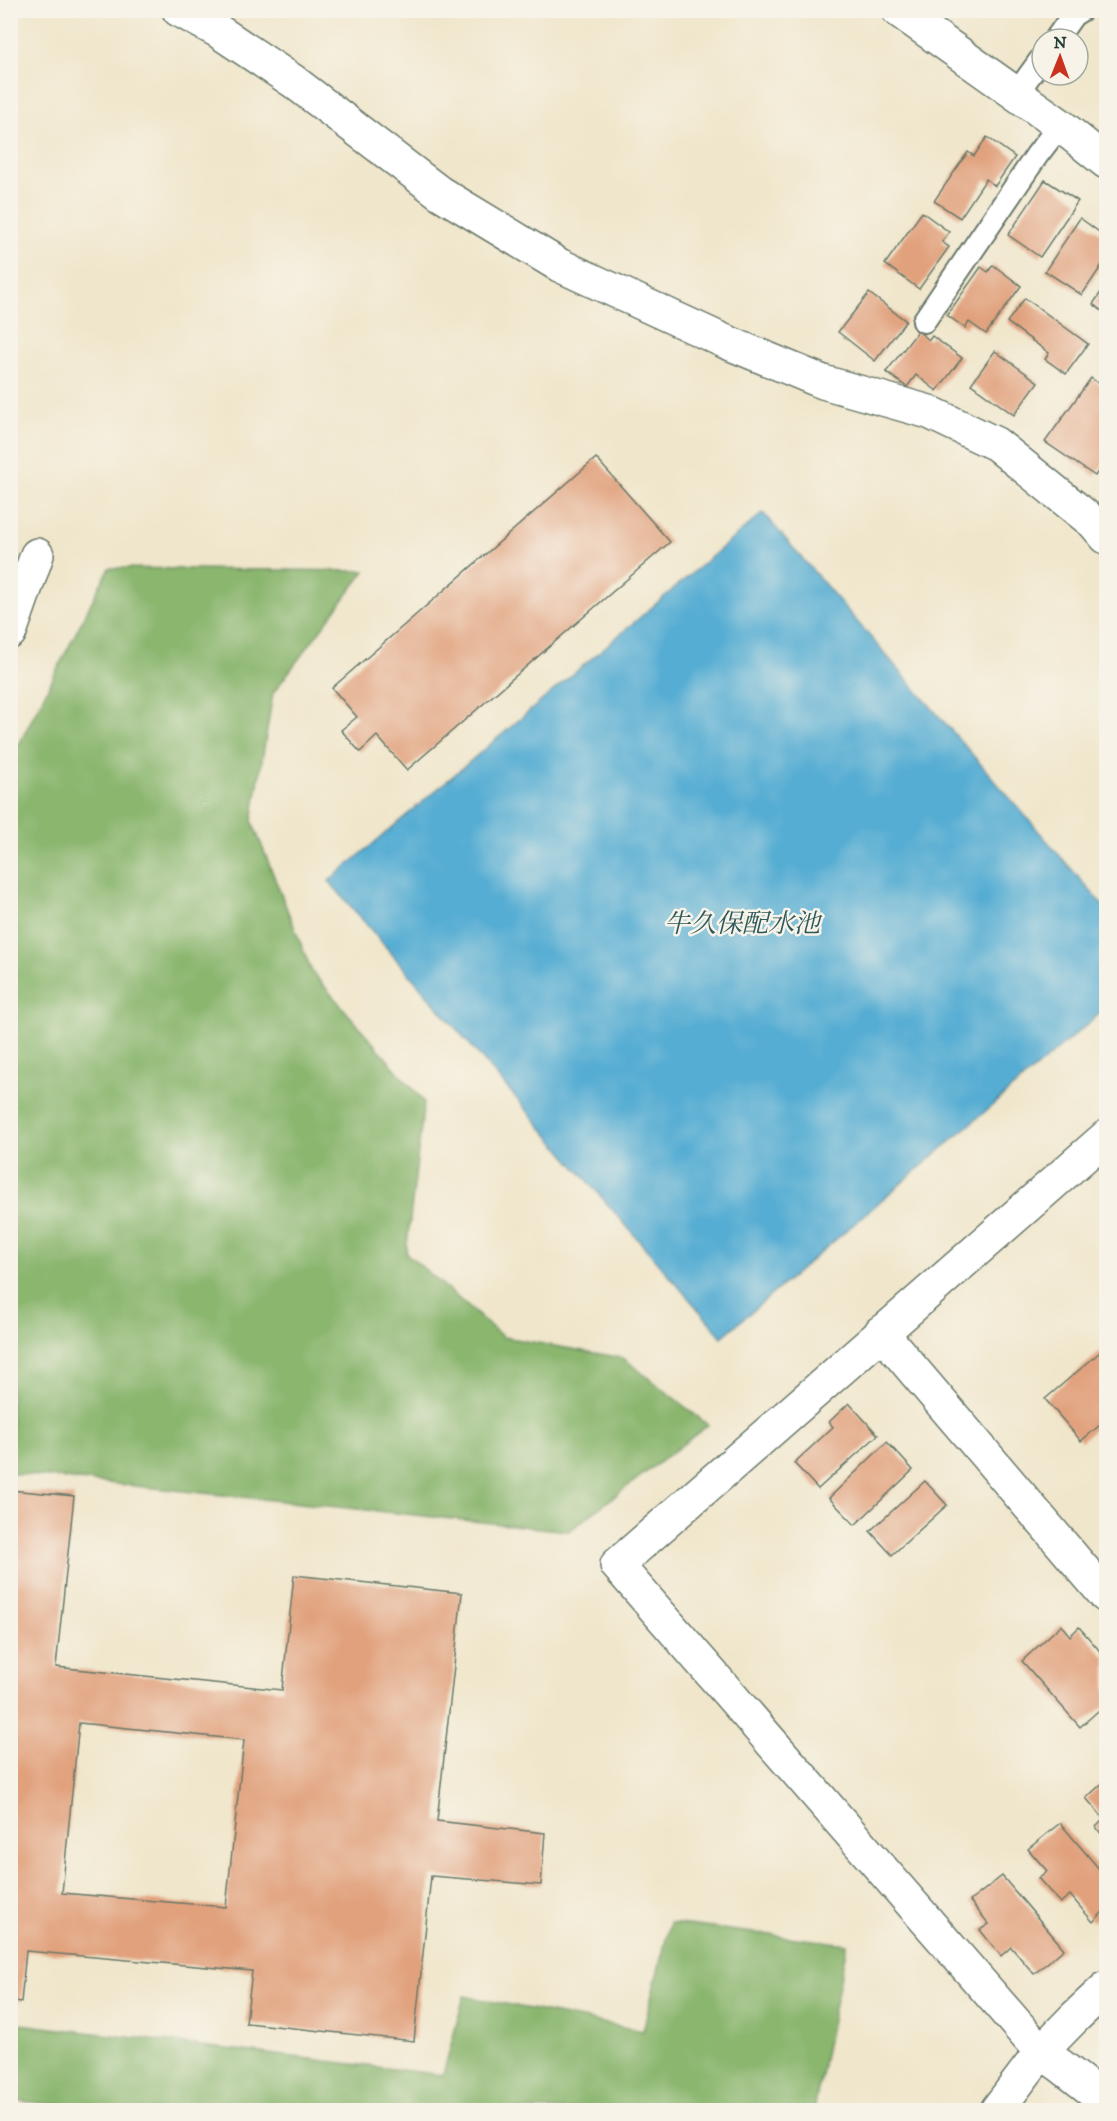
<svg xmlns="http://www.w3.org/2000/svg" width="1117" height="2121" font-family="'IM FELL DW Pica','Noto Serif JP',serif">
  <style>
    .forest { fill: #8ab66e; stroke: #547a51; stroke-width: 1.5 }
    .water { fill: #57add3; stroke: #3b7584; stroke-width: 1.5 }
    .building { fill: #e1a17d; fill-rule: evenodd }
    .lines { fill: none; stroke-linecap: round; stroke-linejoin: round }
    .service-casing { stroke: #687869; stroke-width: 26 }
    .minor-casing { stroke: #687869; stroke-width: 36 }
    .tertiary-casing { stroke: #687869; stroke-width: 36 }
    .service { stroke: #fff; stroke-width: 22 }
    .minor { stroke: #fff; stroke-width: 33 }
    .tertiary { stroke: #fff; stroke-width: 33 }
    .labels { text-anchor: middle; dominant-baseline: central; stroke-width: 5; stroke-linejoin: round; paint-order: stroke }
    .water-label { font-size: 26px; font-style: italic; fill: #2d595c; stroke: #f7f3e8 }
  </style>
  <rect width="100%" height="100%" fill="#f7f3e8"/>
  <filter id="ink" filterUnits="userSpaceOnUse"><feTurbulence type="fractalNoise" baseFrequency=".0167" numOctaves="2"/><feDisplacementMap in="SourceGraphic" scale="12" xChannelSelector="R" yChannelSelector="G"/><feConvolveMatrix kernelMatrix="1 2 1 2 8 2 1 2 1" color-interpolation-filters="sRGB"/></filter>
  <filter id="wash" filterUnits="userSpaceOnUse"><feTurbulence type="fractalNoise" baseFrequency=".008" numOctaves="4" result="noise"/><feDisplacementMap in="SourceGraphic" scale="24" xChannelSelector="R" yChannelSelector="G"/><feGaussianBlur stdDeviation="1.35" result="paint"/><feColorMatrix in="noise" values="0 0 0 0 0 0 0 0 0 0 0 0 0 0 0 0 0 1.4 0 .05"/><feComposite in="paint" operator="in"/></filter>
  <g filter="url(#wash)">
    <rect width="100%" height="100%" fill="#f0e6cb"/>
    <!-- forest -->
    <g class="forest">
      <path d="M 109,568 L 365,571 L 273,693 L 252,821 L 312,972 L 424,1102 L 406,1253 L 503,1337 L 623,1358 L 708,1425 L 569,1531 L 11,1473 L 11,760 Z"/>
      <path d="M 670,1923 L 847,1944 L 814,2110 L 106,2110 L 11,2100 L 11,2023 L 443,2075 L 464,1996 L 643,2031 Z"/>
    </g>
    <!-- water -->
    <path class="water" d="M 763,513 L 1106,909 L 1106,1008 L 722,1337 L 329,881 Z"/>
    <g id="blocks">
      <!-- building -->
      <g class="building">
        <path d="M 987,137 L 1015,157 L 995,186 L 986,179 L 960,218 L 934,201 L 968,152 L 974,156 Z"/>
        <path d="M 1045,180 L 1078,201 L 1040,257 L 1008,235 Z"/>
        <path d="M 922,212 L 949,232 L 942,242 L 949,247 L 919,289 L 885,264 Z"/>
        <path d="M 1080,218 L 1106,237 L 1106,259 L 1082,295 L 1045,271 Z"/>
        <path d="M 993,265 L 1021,286 L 986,334 L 969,322 L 965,328 L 947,315 L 981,267 L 988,272 Z"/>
        <path d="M 1106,285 L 1106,314 L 1093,304 Z"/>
        <path d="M 869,293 L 906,321 L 875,361 L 838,332 Z"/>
        <path d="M 1025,298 L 1088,344 L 1066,374 L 1045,359 L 1049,353 L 1007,322 Z"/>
        <path d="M 918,331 L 929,340 L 932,336 L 962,358 L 937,391 L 916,375 L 907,387 L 886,372 Z"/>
        <path d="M 995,351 L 1038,382 L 1014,415 L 971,384 Z"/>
        <path d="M 1091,378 L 1106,389 L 1106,460 L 1095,476 L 1045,442 Z"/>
        <path d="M 596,458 L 670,542 L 407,770 L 377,736 L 360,752 L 341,730 L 357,717 L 332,688 Z"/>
        <path d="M 1106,1347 L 1106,1420 L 1081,1441 L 1045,1399 Z"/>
        <path d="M 849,1403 L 878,1435 L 818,1489 L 794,1463 L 833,1427 L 829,1422 Z"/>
        <path d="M 887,1442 L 913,1470 L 855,1525 L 829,1498 Z"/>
        <path d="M 925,1481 L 947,1505 L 892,1555 L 870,1531 Z"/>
        <path d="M 10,1490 L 74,1496 L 56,1667 L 282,1690 L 294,1575 L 462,1593 L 437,1821 L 545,1833 L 541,1885 L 431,1876 L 414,2041 L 246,2023 L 252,1971 L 26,1951 L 21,2002 L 10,2000 ZM 79,1723 L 244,1740 L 226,1907 L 62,1893 Z"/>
        <path d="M 1061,1625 L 1070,1636 L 1079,1627 L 1106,1658 L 1106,1704 L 1080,1727 L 1022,1661 Z"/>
        <path d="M 1106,1780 L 1106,1840 L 1096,1827 L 1104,1819 L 1086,1798 Z"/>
        <path d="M 1060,1823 L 1106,1877 L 1106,1909 L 1093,1922 L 1070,1895 L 1060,1903 L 1038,1878 L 1047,1871 L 1028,1849 Z"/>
        <path d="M 1002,1876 L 1064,1949 L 1034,1974 L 1011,1947 L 1001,1956 L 980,1930 L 989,1924 L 970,1901 Z"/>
      </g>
    </g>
  </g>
  <g filter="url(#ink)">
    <use href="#blocks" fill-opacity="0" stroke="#687869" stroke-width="1.5"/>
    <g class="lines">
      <defs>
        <g id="service">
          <path d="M 1056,39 L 1073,15 L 1081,10"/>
          <path d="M 1016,94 L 1042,58"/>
          <path d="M 924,321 L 1037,155 L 1060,125"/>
        </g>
        <g id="minor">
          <path d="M 179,10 L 218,31 L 293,81 L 440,193 L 559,265 L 724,341 L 823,382 L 929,412 L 996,444 L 1094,523 L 1106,537"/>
          <path d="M 10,632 L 37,555"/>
          <path d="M 1106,1137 L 617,1565 L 1041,2052 L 1061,2066 L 1106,2101"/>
          <path d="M 881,1332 L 1106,1596"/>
        </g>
        <g id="tertiary">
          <path d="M 898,10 L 1060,125 L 1106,162"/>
          <path d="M 997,2110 L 1041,2052 L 1074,2018 L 1106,1988"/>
        </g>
      </defs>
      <!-- service casing -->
      <use href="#service" class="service-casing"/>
      <!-- minor casing -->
      <use href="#minor" class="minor-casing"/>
      <!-- tertiary casing -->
      <use href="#tertiary" class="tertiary-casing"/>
      <!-- service -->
      <use href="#service" class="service"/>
      <!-- minor -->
      <use href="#minor" class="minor"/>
      <!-- tertiary -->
      <use href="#tertiary" class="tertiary"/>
    </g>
  </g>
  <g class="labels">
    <!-- water labels -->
    <g class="water-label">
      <text x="742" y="924">牛久保配水池</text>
    </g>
  </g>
  <!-- margin -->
  <rect width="1117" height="2121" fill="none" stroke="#f7f3e8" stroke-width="36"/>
  <!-- north arrow -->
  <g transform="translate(1060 57) rotate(1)"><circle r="28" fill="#f7f3e8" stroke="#a1aaa0" stroke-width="1.5"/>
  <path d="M0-4.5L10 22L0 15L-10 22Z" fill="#c8321e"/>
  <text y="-9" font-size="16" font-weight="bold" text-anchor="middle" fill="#1f3d34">N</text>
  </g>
</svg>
